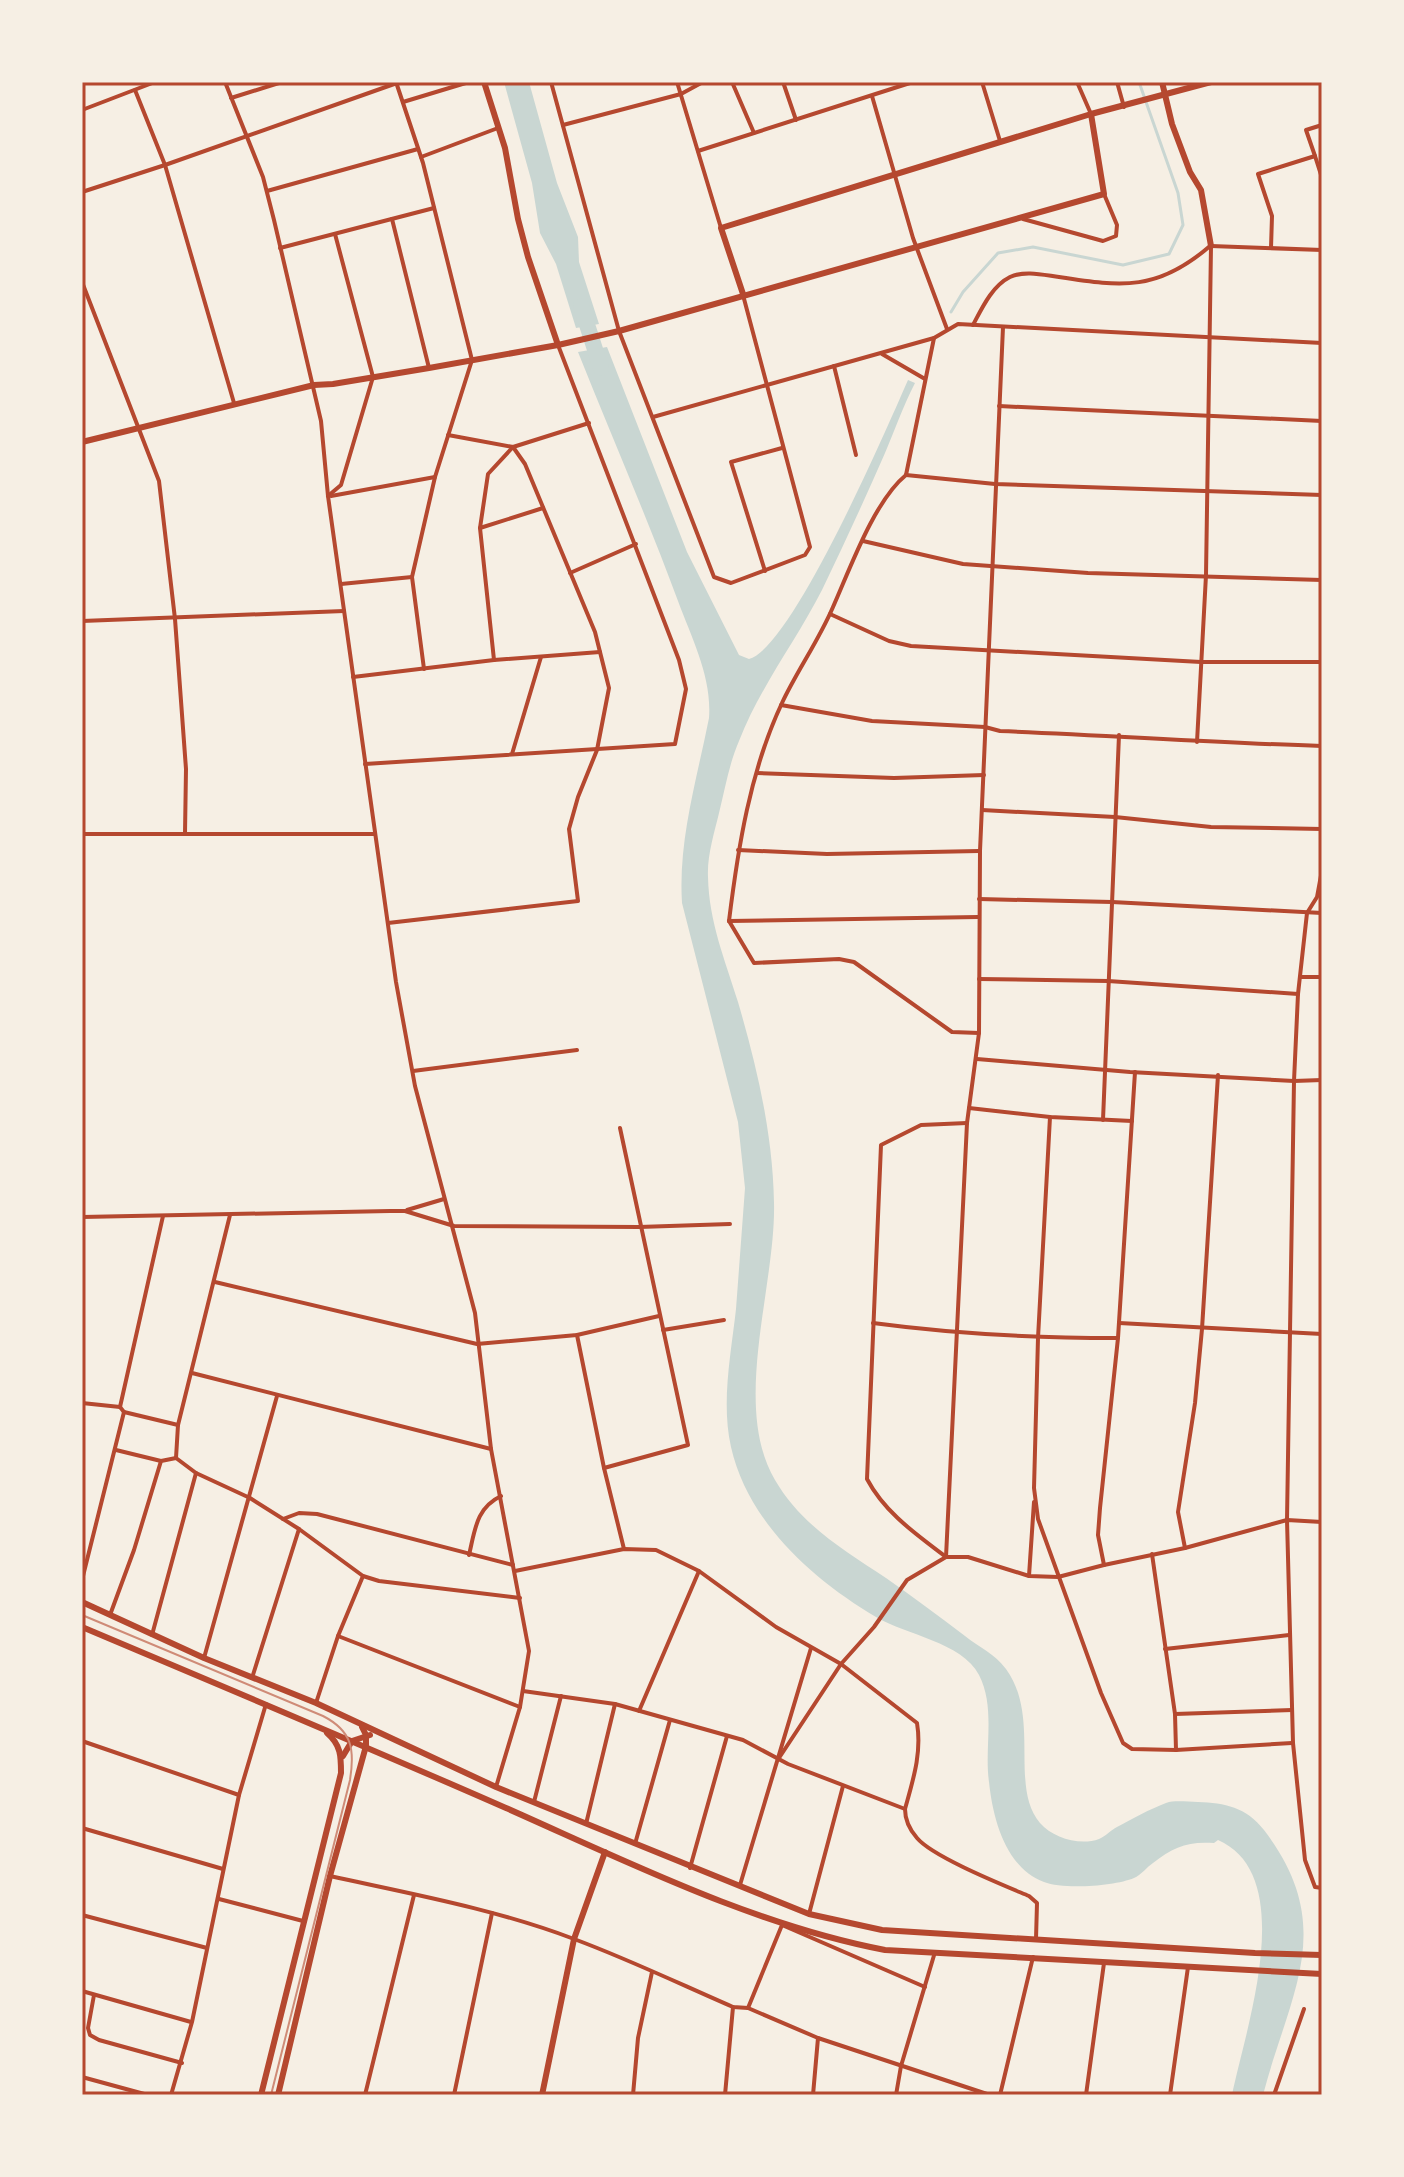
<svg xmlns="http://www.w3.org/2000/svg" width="1404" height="2177" font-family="'IBM Plex Sans',sans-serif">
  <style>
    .water { fill: #c9d6d2 }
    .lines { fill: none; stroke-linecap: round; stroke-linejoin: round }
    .stream { stroke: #c9d6d2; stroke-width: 3 }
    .river { stroke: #c9d6d2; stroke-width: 16 }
    .minor { stroke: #b5482f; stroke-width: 4 }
    .tertiary { stroke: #b5482f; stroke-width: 6 }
    .secondary { stroke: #b5482f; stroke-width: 6 }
    .tram { stroke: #cf8b77; stroke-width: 2 }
    .neatline { fill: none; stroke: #b5482f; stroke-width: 3 }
  </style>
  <rect width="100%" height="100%" fill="#f6efe4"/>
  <!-- water -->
  <g class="water">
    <path d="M 504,82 L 529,82 L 557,183 L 578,237 L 579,262 L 599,324 L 576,328 L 556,264 L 540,233 L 532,183 Z"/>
    <path d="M 607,347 L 687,552 L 739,655 L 749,659 C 792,648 887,428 908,380 L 915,383 C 903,406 895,430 885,453 C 865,499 844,544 822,590 C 796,641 760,687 739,741 C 729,764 725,789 719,813 C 714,834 707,856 708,877 C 709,922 725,960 738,1002 C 757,1067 773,1135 774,1203 C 776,1286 731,1405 775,1480 C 801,1525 844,1550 886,1578 C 913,1597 939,1616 965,1636 C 980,1648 994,1653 1006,1669 C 1041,1717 1009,1787 1040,1823 C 1053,1838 1080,1846 1099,1839 C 1106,1836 1111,1830 1117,1827 C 1132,1819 1150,1809 1166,1803 C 1175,1800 1187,1802 1198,1802 C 1225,1803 1246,1807 1264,1830 C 1339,1928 1289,1994 1263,2095 L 1232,2095 C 1245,2030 1300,1876 1218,1840 L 1214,1843 C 1188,1841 1173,1847 1153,1863 C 1147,1867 1141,1875 1134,1878 C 1115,1886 1064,1890 1044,1882 C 1006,1868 993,1820 989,1782 C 984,1747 996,1708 979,1675 C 962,1642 906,1635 876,1617 C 812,1579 748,1522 731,1447 C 721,1402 731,1354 736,1309 C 739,1269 742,1228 745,1188 L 738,1122 L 682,903 C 678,840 697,779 709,718 C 712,677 692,639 678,601 C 647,517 611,435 578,352 Z"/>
  </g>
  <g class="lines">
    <!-- stream -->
    <path class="stream" d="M 951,312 L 963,292 L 998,253 L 1033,247 L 1123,265 L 1169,254 L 1183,225 L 1178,193 L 1139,82"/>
    <!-- river -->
    <path class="river" d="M 581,306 L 601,368"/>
    <!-- minor -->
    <g class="minor">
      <path d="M 225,82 L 263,177 L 274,220 L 321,421 L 328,496 L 396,982 L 415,1086 L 475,1313 L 491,1449 L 529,1651 L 520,1707 L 496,1787"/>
      <path d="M 396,82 L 423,163 L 472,360 L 435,477 L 412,577 L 424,669"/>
      <path d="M 551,82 L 619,331 L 714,577 L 731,583 L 805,555 L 810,547 L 743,295"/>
      <path d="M 677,82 L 721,228"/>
      <path d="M 732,82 L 754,133"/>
      <path d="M 783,82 L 796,120"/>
      <path d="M 982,82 L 1000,141"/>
      <path d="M 1077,82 L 1091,114"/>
      <path d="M 1117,82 L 1124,107"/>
      <path d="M 135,90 L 165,165 L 234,403"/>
      <path d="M 872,96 L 913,238 L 947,329"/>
      <path d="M 231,98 L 282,82"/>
      <path d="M 403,102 L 469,82"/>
      <path d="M 82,110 L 155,82"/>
      <path d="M 563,125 L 681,94 L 703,82"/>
      <path d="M 698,151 L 913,82"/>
      <path d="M 1315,156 L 1306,130 L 1322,125"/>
      <path d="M 421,157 L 498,128"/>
      <path d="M 267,191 L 418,149"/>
      <path d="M 82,192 L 165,165 L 397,83"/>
      <path d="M 392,219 L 429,368"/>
      <path d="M 1023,219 L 1103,241 L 1116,236 L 1117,225 L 1104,194"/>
      <path d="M 1211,246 L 1322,250"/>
      <path d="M 280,248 L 434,208"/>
      <path d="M 1271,248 L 1272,216 L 1258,174 L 1315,156 L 1322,178"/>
      <path d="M 82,282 L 159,481 L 175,619 L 186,769 L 185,833"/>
      <path d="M 973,325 C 982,308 992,286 1010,277 C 1025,270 1044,275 1059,277 C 1123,287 1158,291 1210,246"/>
      <path d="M 882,354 L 925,379"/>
      <path d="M 834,366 L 856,455"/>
      <path d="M 999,406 L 1322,421"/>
      <path d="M 653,417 L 934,338 L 958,324 L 1322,343"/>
      <path d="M 448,435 L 513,447 L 589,423"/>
      <path d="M 906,475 L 995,484 L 1322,495"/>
      <path d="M 906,475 L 934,338"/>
      <path d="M 328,496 L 341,485 L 373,377 L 335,234"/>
      <path d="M 331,496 L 435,477"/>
      <path d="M 480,528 L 543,508"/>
      <path d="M 863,541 L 963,564 L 1088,573 L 1322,580"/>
      <path d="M 765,571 L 731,462 L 782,448"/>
      <path d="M 570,573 L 636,544"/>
      <path d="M 341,584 L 412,577"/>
      <path d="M 830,614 L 889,641 L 911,646 L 1201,662 L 1322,662"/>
      <path d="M 82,621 L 344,611"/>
      <path d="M 494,660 L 480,528 L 488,474 L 513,447"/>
      <path d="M 353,677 L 494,660 L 600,652"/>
      <path d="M 781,705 L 872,721 L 985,727 L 1000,731 C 1108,735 1215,743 1322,746"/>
      <path d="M 1197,742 L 1206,575 L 1211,246"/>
      <path d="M 512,754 L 541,657"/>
      <path d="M 365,764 L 675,744 L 686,689 L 679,660 L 558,345"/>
      <path d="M 757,773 L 894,778 L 984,775"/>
      <path d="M 982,810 L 1115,817 L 1211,827 L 1322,829"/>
      <path d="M 82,834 L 374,834"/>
      <path d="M 738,850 L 827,854 L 979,851"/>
      <path d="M 1322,870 L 1317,897 L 1307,913 L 1298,994 L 1294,1081 L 1287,1520 L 1293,1743 L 1305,1860 L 1315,1887 L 1322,1888"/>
      <path d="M 979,899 L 1112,902 L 1322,913"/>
      <path d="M 729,921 C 738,848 750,771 782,703 C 797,671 819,640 833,607 C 850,569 874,501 906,475"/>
      <path d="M 729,921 L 754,963 L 839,959 L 854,962 L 952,1032 L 979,1033"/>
      <path d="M 729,921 L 978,917"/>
      <path d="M 388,923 L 578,901 L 569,829 L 578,797 L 597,750 L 609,688 L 595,632 L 525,464 L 513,447"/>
      <path d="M 1301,977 L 1322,977"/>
      <path d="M 979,979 L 1108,981 L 1298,994"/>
      <path d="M 977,1059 L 1130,1072 L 1294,1081 L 1322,1080"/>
      <path d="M 413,1071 L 577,1050"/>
      <path d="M 969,1108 L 1050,1117 L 1132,1121"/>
      <path d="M 1050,1117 L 1038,1338 L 1034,1488 L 1038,1519 L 1101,1693 L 1123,1743 L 1132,1749 L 1176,1750 L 1292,1743"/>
      <path d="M 1103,1120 L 1119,735"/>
      <path d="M 407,1210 L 444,1199"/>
      <path d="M 230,1215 L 178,1425 L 176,1458 L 196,1473 L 250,1498 L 299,1529 L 363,1576 L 379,1581 L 520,1598"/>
      <path d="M 82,1217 L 390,1211 L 405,1211 L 454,1226 L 639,1227 L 730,1224"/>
      <path d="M 215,1282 L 477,1344 L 577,1335 L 659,1316"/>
      <path d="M 873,1323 C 955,1334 1035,1338 1117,1338"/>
      <path d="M 1119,1323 L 1322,1334"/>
      <path d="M 663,1330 L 724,1320"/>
      <path d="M 577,1335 L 604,1468 L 624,1549"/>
      <path d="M 192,1373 L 491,1449"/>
      <path d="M 82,1403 L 120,1407 L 124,1412 L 178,1425"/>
      <path d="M 120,1407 L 163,1216"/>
      <path d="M 116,1450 L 161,1461"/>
      <path d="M 604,1468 L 688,1445 L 620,1128"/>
      <path d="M 283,1519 L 299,1513 L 317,1514 L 513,1565"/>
      <path d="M 1185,1548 L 1178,1512 L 1195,1403 L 1202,1329 L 1218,1075"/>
      <path d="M 1152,1554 L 1175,1714 L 1176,1750"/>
      <path d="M 469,1555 C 475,1530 476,1508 501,1496"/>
      <path d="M 946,1557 L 967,1123 L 979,1033 L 980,851 L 1003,327"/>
      <path d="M 946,1557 C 916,1534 885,1513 867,1479 L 881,1145 L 921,1125 L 967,1123"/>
      <path d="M 1104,1565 L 1098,1535 L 1100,1508 L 1118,1338 L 1135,1072"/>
      <path d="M 515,1571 L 624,1549 L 656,1550 L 699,1571 L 776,1627 L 841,1664 L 917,1723 C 922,1753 913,1780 905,1809"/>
      <path d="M 1029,1576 L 1034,1502"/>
      <path d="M 82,1580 L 124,1412"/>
      <path d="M 110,1615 L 134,1550 L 161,1461 L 176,1458"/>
      <path d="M 152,1635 L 196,1473"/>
      <path d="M 338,1636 L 520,1707"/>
      <path d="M 1165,1649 L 1289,1635"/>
      <path d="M 204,1658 L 277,1396"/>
      <path d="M 252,1678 L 299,1529"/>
      <path d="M 523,1691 L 615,1704 L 743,1740 L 788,1764 L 905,1809 C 905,1819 910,1830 917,1838 C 933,1857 1003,1885 1029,1896 L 1037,1903 L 1036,1939"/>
      <path d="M 316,1703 L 338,1636 L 363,1576"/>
      <path d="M 639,1711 L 699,1571"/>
      <path d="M 1175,1714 L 1292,1710"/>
      <path d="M 82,1741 L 239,1795"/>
      <path d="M 779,1758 L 841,1664 L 874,1627 L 907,1580 L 946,1557 L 968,1557 L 1029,1576 L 1058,1577 L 1104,1565 L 1185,1548 L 1287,1520 L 1322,1522"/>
      <path d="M 534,1802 L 561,1696"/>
      <path d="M 586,1824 L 615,1704"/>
      <path d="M 82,1828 L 223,1869"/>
      <path d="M 635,1844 L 670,1720"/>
      <path d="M 690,1868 L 727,1736"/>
      <path d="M 330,1876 C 412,1894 495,1909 574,1939 C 628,1959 680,1984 733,2007 L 748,2008 L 818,2038 L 990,2095"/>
      <path d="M 740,1885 L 811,1648"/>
      <path d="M 219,1899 L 303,1921"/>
      <path d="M 809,1914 L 843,1786"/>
      <path d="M 82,1915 L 207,1948"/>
      <path d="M 82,1991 L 191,2022"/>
      <path d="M 94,1995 L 88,2028 L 90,2035 L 99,2040 L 182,2063"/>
      <path d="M 748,2008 L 782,1925 L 925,1987"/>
      <path d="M 82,2077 L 148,2095"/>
      <path d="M 171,2095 L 192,2022 L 239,1795 L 266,1704"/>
      <path d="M 365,2095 L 414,1895"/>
      <path d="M 454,2095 L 492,1913"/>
      <path d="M 633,2095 L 638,2038 L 652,1972"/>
      <path d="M 725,2095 L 733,2007"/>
      <path d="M 813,2095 L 818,2038"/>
      <path d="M 896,2095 L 901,2066 L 935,1952"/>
      <path d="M 1000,2095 L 1033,1957"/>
      <path d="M 1086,2095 L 1104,1963"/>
      <path d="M 1170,2095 L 1188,1967"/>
      <path d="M 1274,2095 L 1304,2009"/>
    </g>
    <!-- tertiary -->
    <g class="tertiary">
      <path d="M 484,82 L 505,148 L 518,219 L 528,257 L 558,345"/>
      <path d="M 1162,82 L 1172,124 L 1190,172 L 1201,190 L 1211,246"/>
      <path d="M 743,294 L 721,228 L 1091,114 L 1211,82"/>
      <path d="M 82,442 L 314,385 L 333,384 L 429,368 L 558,345 L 619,331 L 1104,194 L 1091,114"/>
    </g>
    <!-- secondary -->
    <g class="secondary">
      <path d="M 82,1602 L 204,1658 L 316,1703 L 496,1787 L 809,1914 L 882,1930 L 1255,1953 L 1322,1955"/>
      <path d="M 82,1627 C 224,1687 365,1746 506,1808 C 628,1862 754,1925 885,1950 L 1322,1974"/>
      <path d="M 343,1756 L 352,1741 L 370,1735"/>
      <path d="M 261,2095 L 341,1773 C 341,1756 341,1745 327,1733"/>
      <path d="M 278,2095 L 330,1876 L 366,1746 L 366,1735 L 362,1727"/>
      <path d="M 542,2095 L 574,1939 L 605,1852"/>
    </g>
    <!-- tram -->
    <path class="tram" d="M 82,1615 L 323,1716 C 352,1731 355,1749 350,1780 L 271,2095"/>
  </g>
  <!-- border -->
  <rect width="1404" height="2177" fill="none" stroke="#f6efe4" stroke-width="168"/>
  <rect x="84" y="84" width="1236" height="2009" class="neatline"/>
</svg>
